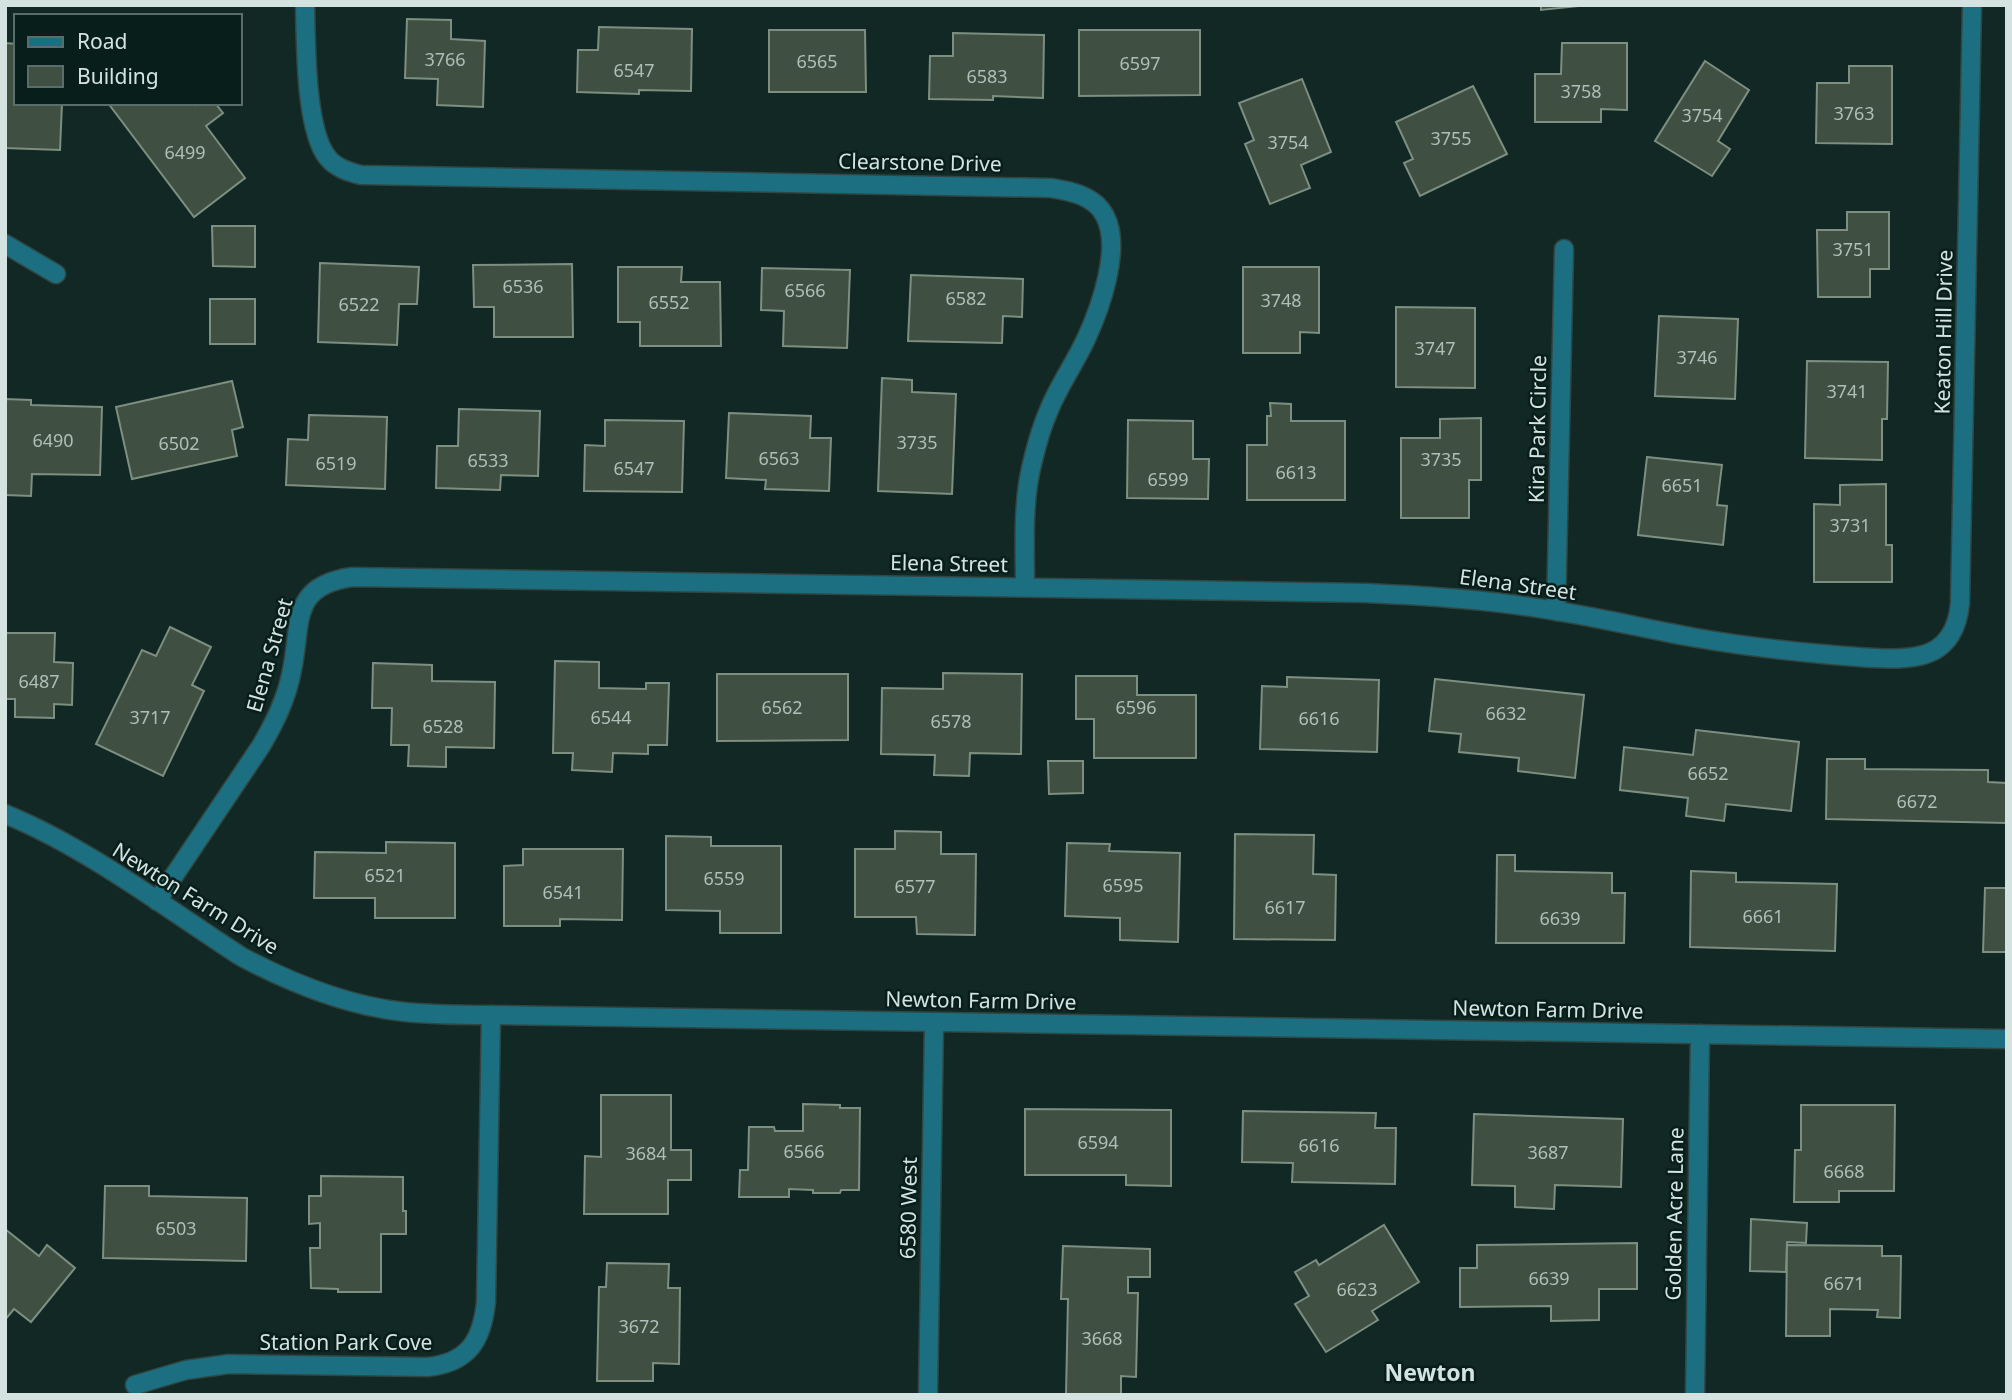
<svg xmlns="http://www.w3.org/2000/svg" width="2012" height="1400" font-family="'Noto Sans',sans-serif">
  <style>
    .building { fill: #3f4f42; stroke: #7d8f81; stroke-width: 2 }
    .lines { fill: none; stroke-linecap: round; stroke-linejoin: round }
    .minor-casing { stroke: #304642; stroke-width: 21 }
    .minor { stroke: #1c6e81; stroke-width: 18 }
    .labels { text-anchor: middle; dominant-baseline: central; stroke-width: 5; stroke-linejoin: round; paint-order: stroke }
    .number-label { font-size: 18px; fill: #b0beb8 }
    .street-label { font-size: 21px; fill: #d5e3e0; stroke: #071e1b }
    .neighbourhood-label { font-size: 23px; font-weight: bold; fill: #d5e3e0; stroke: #071e1b }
  </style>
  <rect width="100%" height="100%" fill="#112824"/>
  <!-- building -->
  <g class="building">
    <path d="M 1541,5 L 1588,5 L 1541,10 Z"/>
    <path d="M 407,19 L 451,20 L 451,39 L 485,41 L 483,107 L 437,105 L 438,79 L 405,78 Z"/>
    <path d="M 599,27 L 692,29 L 691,91 L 639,90 L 639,94 L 577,92 L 578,50 L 598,50 Z"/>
    <path d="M 769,30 L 865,30 L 866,92 L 769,92 Z"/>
    <path d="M 1079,30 L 1200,30 L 1200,95 L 1079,96 Z"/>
    <path d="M 953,33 L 1044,35 L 1043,98 L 993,96 L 993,100 L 929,99 L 930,56 L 953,56 Z"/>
    <path d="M 5,43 L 16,44 L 16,103 L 62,103 L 60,150 L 5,148 Z"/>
    <path d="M 1562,43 L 1627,43 L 1627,110 L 1601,109 L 1601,122 L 1535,122 L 1535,74 L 1561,74 Z"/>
    <path d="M 1705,61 L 1749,90 L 1718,141 L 1730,149 L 1712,176 L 1655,141 Z"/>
    <path d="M 1849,66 L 1892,66 L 1892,144 L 1816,143 L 1817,83 L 1849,83 Z"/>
    <path d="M 1302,79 L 1331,152 L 1301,165 L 1310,188 L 1270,204 L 1245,144 L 1254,140 L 1239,103 Z"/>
    <path d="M 1473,86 L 1507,154 L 1420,196 L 1404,163 L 1413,159 L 1396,122 Z"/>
    <path d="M 108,103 L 194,103 L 195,105 L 197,103 L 215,103 L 223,113 L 206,126 L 245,178 L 194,217 Z"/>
    <path d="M 1847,212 L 1889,212 L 1889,269 L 1870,269 L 1870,297 L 1818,297 L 1817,230 L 1847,230 Z"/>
    <path d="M 212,226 L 255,226 L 255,267 L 213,266 Z"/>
    <path d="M 320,263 L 419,267 L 417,304 L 399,304 L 397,345 L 318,342 Z"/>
    <path d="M 572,264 L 573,337 L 494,337 L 494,307 L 474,307 L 473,265 Z"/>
    <path d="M 618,267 L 682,267 L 681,282 L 720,282 L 721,346 L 640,346 L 640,322 L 618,322 Z"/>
    <path d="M 1243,267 L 1319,267 L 1319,333 L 1300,332 L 1300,353 L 1243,353 Z"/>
    <path d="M 762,268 L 850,270 L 847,348 L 783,346 L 784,311 L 761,310 Z"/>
    <path d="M 911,275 L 1023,279 L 1022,317 L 1003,316 L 1002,343 L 908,341 Z"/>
    <rect x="210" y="299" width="45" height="45"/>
    <path d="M 1396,307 L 1475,308 L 1475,388 L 1396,387 Z"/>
    <path d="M 1659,316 L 1738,319 L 1735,399 L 1655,396 Z"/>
    <path d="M 1807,361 L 1888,362 L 1887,419 L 1882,419 L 1882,460 L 1805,458 Z"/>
    <path d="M 882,378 L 912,380 L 912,392 L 956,394 L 952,494 L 878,491 Z"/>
    <path d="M 232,381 L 243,427 L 232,430 L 237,456 L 132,479 L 116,407 Z"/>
    <path d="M 5,399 L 31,400 L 31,405 L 102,407 L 100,475 L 32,474 L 31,496 L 5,495 Z"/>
    <path d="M 1270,403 L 1291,404 L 1291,421 L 1345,421 L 1345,500 L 1247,500 L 1247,445 L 1267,445 L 1267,416 L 1271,416 Z"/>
    <path d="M 459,409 L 540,411 L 538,476 L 501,475 L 500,490 L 436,488 L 437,446 L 458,446 Z"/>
    <path d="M 729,413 L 811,416 L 810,438 L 831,438 L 829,491 L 765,489 L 766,480 L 726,478 Z"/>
    <path d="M 309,415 L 387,417 L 385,489 L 286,485 L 288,439 L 308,440 Z"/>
    <path d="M 1481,418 L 1481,480 L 1469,480 L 1469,518 L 1401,518 L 1401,438 L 1440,438 L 1440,419 Z"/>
    <path d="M 605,420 L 684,421 L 682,492 L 584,491 L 585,445 L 605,446 Z"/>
    <path d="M 1128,420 L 1193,421 L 1193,459 L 1209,459 L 1208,499 L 1127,498 Z"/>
    <path d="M 1647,457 L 1722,465 L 1717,505 L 1727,506 L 1723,545 L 1638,535 Z"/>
    <path d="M 1886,484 L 1886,545 L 1892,545 L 1892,582 L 1814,582 L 1814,504 L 1840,505 L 1840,485 Z"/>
    <path d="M 170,627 L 211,647 L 192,685 L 204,691 L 163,776 L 96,744 L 142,650 L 156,656 Z"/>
    <path d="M 5,633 L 55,633 L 54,662 L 73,663 L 72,705 L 54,704 L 54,718 L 15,717 L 15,699 L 5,699 Z"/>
    <path d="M 555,661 L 599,662 L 599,688 L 646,689 L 646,683 L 669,683 L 667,745 L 648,745 L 648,754 L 613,753 L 612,772 L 572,770 L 573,753 L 553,753 Z"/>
    <path d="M 373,663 L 432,665 L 432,681 L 495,682 L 494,748 L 446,747 L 446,767 L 408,766 L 409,745 L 391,745 L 392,708 L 372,708 Z"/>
    <path d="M 943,673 L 1022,674 L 1021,754 L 970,753 L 969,776 L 934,775 L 935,755 L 881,754 L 882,688 L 943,689 Z"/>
    <path d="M 717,674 L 848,674 L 848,740 L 717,741 Z"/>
    <path d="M 1076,676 L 1137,676 L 1137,695 L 1196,695 L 1196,758 L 1094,758 L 1094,719 L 1076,719 Z"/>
    <path d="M 1287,677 L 1379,680 L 1377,752 L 1260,749 L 1262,686 L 1287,687 Z"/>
    <path d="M 1435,679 L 1584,695 L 1575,778 L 1518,771 L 1519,758 L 1459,752 L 1461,734 L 1429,731 Z"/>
    <path d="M 1696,730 L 1799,742 L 1791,811 L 1726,804 L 1724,821 L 1686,816 L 1688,798 L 1620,790 L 1624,747 L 1693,755 Z"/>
    <path d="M 1827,759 L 1865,759 L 1865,769 L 1988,770 L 1988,782 L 2007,783 L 2007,823 L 1826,819 Z"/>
    <path d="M 1048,761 L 1083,761 L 1083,793 L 1049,794 Z"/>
    <path d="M 895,831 L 941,832 L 941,854 L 976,854 L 975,935 L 917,934 L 916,917 L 855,917 L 855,849 L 895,849 Z"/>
    <path d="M 1235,834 L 1314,835 L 1313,874 L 1336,875 L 1335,940 L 1234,939 Z"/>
    <path d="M 666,836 L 711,837 L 711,846 L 781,846 L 781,933 L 720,933 L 720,911 L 666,910 Z"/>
    <path d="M 386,842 L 455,843 L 455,918 L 375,918 L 375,898 L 314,898 L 315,852 L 386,853 Z"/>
    <path d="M 1067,843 L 1110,844 L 1109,851 L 1180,853 L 1178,942 L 1120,940 L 1120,918 L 1065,916 Z"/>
    <path d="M 523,849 L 623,849 L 622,920 L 560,919 L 560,926 L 504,926 L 504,866 L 523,865 Z"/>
    <path d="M 1497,855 L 1515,855 L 1515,871 L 1612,873 L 1612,893 L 1625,893 L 1624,943 L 1496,943 Z"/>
    <path d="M 1691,871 L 1736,873 L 1736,882 L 1837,884 L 1835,951 L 1690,947 Z"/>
    <path d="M 1985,888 L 2007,888 L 2007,952 L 1983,952 Z"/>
    <path d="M 601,1095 L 671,1095 L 671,1150 L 691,1150 L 691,1180 L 668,1180 L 668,1214 L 584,1214 L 585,1156 L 601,1157 Z"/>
    <path d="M 803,1104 L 840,1105 L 840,1108 L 860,1108 L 859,1190 L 841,1190 L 840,1193 L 813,1193 L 813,1190 L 789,1189 L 789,1197 L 739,1197 L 740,1170 L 748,1170 L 749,1127 L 774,1127 L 775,1131 L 803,1131 Z"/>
    <path d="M 1801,1105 L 1895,1105 L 1894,1191 L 1839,1191 L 1839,1202 L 1794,1202 L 1795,1150 L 1801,1150 Z"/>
    <path d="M 1025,1109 L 1171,1110 L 1171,1186 L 1126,1185 L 1126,1175 L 1025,1175 Z"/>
    <path d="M 1243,1111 L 1376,1113 L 1375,1128 L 1396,1128 L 1395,1184 L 1292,1182 L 1293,1163 L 1242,1162 Z"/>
    <path d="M 1474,1114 L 1623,1119 L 1621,1187 L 1555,1185 L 1554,1209 L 1515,1207 L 1515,1186 L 1472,1185 Z"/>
    <path d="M 321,1176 L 403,1177 L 403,1211 L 406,1211 L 406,1234 L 381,1234 L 381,1292 L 338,1292 L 338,1289 L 311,1288 L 310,1248 L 320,1248 L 320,1223 L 309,1224 L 309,1196 L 321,1196 Z"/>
    <path d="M 105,1186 L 149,1186 L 149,1196 L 247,1198 L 246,1261 L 103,1258 Z"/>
    <path d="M 1751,1219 L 1807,1223 L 1806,1243 L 1787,1242 L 1786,1272 L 1750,1271 Z"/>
    <path d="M 1384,1225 L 1419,1282 L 1372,1311 L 1378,1320 L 1326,1352 L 1295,1304 L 1309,1296 L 1295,1272 L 1316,1260 L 1319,1265 Z"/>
    <path d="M 5,1229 L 39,1256 L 47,1245 L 75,1268 L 31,1322 L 14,1309 L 5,1320 Z"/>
    <path d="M 1637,1243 L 1637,1289 L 1599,1289 L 1599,1320 L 1551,1321 L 1551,1306 L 1460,1307 L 1460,1268 L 1477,1268 L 1477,1245 Z"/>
    <path d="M 1787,1245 L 1882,1246 L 1882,1256 L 1901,1256 L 1900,1318 L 1877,1317 L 1878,1310 L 1830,1309 L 1830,1336 L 1786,1336 Z"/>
    <path d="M 1063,1246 L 1150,1249 L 1150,1277 L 1128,1277 L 1128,1293 L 1138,1293 L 1136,1377 L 1121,1376 L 1121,1395 L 1066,1395 L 1068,1299 L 1061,1299 Z"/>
    <path d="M 607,1263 L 669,1264 L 668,1288 L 680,1288 L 679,1364 L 653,1363 L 653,1381 L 597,1381 L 599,1287 L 606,1287 Z"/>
  </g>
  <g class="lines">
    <defs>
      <g id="minor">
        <path d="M 305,5 C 306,42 305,131 328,158 C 336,168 349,172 361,175 L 1051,188 C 1071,191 1095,196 1105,216 C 1122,248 1100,309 1086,339 C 1075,363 1059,385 1049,410 C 1042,426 1037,443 1033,460 C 1022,501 1025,545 1025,587"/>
        <path d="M 5,244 L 56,274"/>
        <path d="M 1556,611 L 1564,249"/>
        <path d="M 5,814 C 88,848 166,908 242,957 C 293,984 347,1006 405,1012 C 434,1015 462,1015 491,1015 L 2007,1039"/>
        <path d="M 157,901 L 261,746 C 275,722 287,698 292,670 C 302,622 290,586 352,577 L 1366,593 C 1430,596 1493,600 1556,611 C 1603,618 1650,630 1697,638 C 1742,646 1788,651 1833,655 C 1862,657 1895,662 1923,655 C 1948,648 1958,627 1960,603 L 1972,5"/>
        <path d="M 135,1385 L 186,1370 L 229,1364 L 427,1367 C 468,1363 482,1341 486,1302 L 491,1015"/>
        <path d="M 928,1395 L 934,1023"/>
        <path d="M 1695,1395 L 1700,1034"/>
      </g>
    </defs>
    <!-- minor casing -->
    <use href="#minor" class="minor-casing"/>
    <!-- minor -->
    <use href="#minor" class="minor"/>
  </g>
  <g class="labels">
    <!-- number labels -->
    <g class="number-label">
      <text x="445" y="59">3766</text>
      <text x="817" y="61">6565</text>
      <text x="1140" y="63">6597</text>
      <text x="634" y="70">6547</text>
      <text x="987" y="76">6583</text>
      <text x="1581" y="91">3758</text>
      <text x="1854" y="113">3763</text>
      <text x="1702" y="115">3754</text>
      <text x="1451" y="138">3755</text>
      <text x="1288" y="142">3754</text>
      <text x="185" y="152">6499</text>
      <text x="1853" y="249">3751</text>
      <text x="523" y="286">6536</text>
      <text x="805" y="290">6566</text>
      <text x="966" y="298">6582</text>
      <text x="1281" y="300">3748</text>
      <text x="669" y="302">6552</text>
      <text x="359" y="304">6522</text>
      <text x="1435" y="348">3747</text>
      <text x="1697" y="357">3746</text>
      <text x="1847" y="391">3741</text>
      <text x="53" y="440">6490</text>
      <text x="917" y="442">3735</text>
      <text x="179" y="443">6502</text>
      <text x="779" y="458">6563</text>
      <text x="1441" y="459">3735</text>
      <text x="488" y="460">6533</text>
      <text x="336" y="463">6519</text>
      <text x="634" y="468">6547</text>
      <text x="1296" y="472">6613</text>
      <text x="1168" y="479">6599</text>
      <text x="1682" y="485">6651</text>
      <text x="1850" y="525">3731</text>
      <text x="39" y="681">6487</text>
      <text x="782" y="707">6562</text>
      <text x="1136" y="707">6596</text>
      <text x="1506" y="713">6632</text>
      <text x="150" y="717">3717</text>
      <text x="611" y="717">6544</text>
      <text x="1319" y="718">6616</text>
      <text x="951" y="721">6578</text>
      <text x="443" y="726">6528</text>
      <text x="1708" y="773">6652</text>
      <text x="1917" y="801">6672</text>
      <text x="385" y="875">6521</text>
      <text x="724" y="878">6559</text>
      <text x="1123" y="885">6595</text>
      <text x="915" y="886">6577</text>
      <text x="563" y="892">6541</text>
      <text x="1285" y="907">6617</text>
      <text x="1763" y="916">6661</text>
      <text x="1560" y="918">6639</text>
      <text x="1098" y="1142">6594</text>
      <text x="1319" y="1145">6616</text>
      <text x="804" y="1151">6566</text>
      <text x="1548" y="1152">3687</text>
      <text x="646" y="1153">3684</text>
      <text x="1844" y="1171">6668</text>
      <text x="176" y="1228">6503</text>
      <text x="1549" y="1278">6639</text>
      <text x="1844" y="1283">6671</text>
      <text x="1357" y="1289">6623</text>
      <text x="639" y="1326">3672</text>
      <text x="1102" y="1338">3668</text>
    </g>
    <!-- street labels -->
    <g class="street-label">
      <text transform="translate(920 162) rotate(1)">Clearstone Drive</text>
      <text transform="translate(1943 332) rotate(-89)">Keaton Hill Drive</text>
      <text transform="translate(1537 429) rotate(-89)">Kira Park Circle</text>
      <text transform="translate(949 563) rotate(1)">Elena Street</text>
      <text transform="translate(1518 584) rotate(8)">Elena Street</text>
      <text transform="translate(269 655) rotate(-74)">Elena Street</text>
      <text transform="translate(196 898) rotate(32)">Newton Farm Drive</text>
      <text transform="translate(981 1000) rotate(1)">Newton Farm Drive</text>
      <text transform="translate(1548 1009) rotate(1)">Newton Farm Drive</text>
      <text transform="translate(908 1208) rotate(-89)">6580 West</text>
      <text transform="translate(1674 1214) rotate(-89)">Golden Acre Lane</text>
      <text x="346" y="1342">Station Park Cove</text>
    </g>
    <!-- neighbourhood labels -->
    <g class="neighbourhood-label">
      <text x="1430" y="1372">Newton</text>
    </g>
  </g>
  <!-- border -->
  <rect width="2012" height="1400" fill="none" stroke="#d5e3e0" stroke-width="14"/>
  <!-- legend -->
  <rect x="14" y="14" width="228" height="91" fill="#071e1b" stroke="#596d6a" stroke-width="2"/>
  <rect x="28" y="37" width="35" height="10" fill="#1c6e81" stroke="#596d6a" stroke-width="2"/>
  <text x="77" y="49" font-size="21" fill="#d5e3e0">Road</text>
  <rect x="28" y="66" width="35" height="21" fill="#3f4f42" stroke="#596d6a" stroke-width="2"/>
  <text x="77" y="84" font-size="21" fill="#d5e3e0">Building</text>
</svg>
